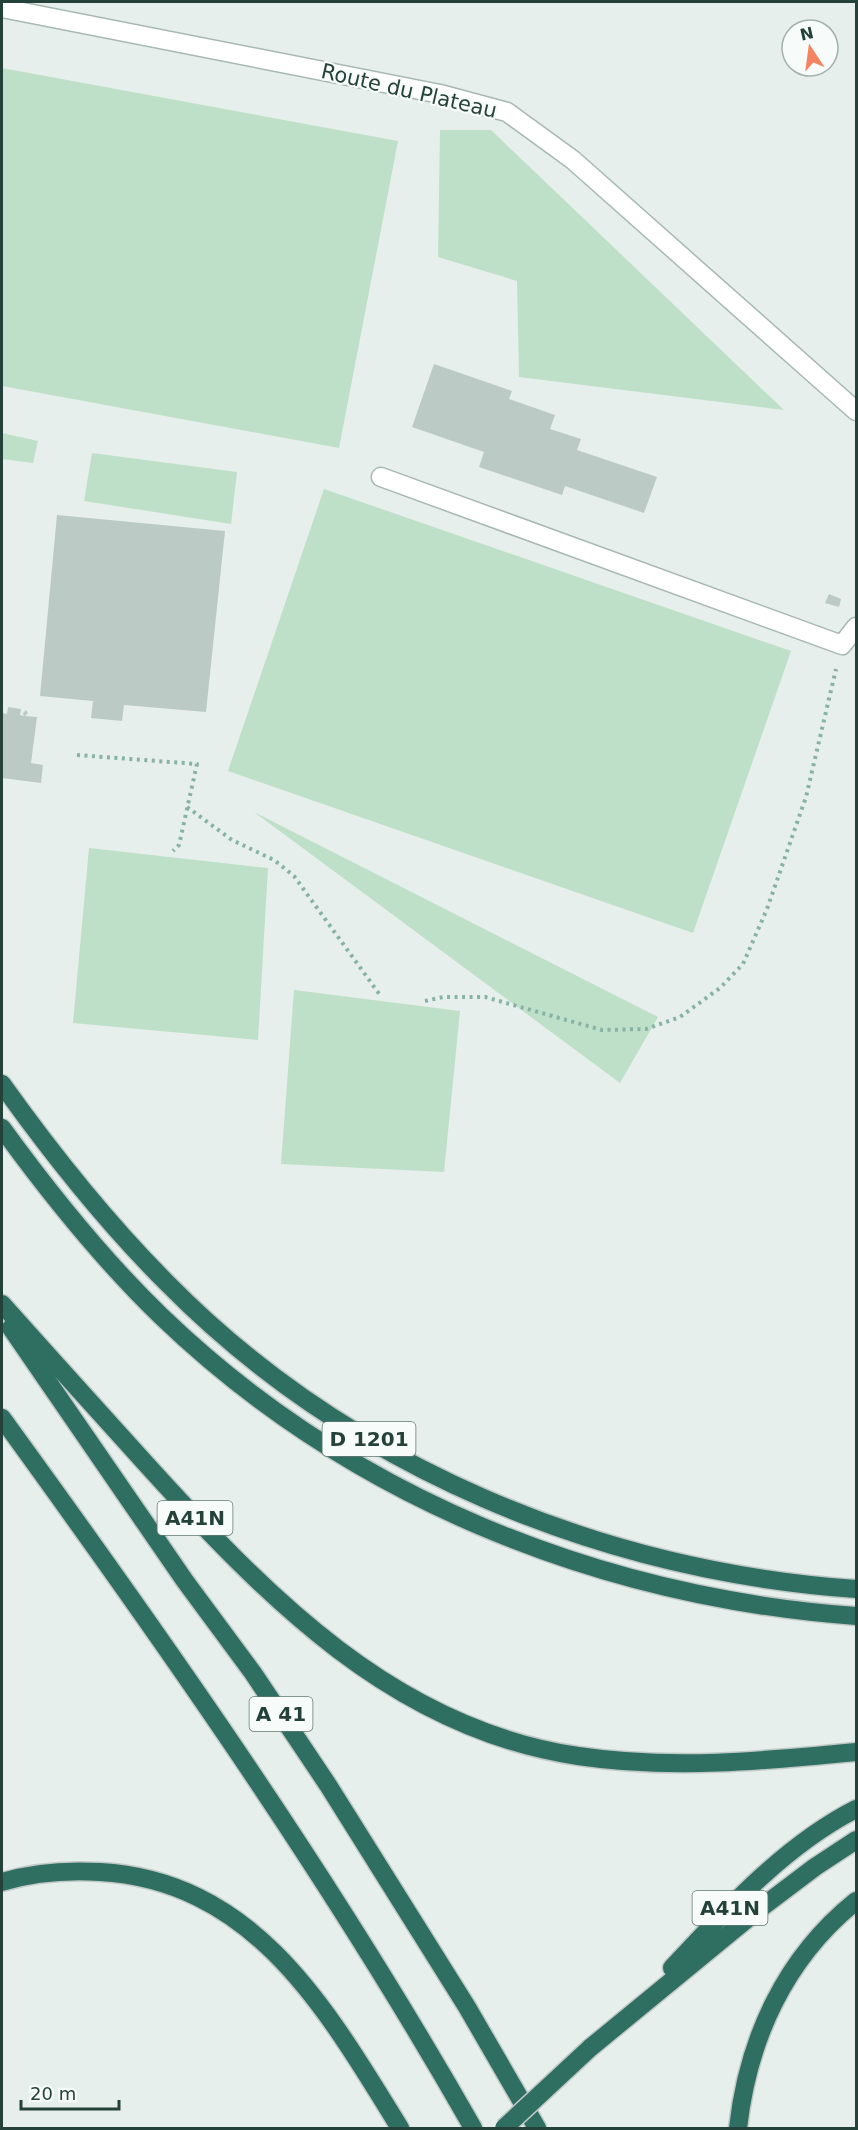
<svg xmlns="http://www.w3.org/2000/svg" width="858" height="2130" font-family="'DejaVu Sans',sans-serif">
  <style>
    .green { fill: #bfe0c8 }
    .building { fill: #bbcac4 }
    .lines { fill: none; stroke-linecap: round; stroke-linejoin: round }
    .minor-casing { stroke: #a8b8b2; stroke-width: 21 }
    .highway-casing { stroke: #c2cac8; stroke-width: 21 }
    .path { stroke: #86b3a5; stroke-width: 4; stroke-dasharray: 3 4.5; stroke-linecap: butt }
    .minor { stroke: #fff; stroke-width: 18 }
    .highway { stroke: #2f6f62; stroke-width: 18 }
    .highway-bridge-casing { stroke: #c2cac8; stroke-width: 21; stroke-linecap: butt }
    .highway-bridge { stroke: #2f6f62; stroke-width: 18 }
    .labels { text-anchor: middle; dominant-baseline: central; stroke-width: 4.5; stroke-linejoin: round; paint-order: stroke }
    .shield { fill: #f7fbf9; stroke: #637a73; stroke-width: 1.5 }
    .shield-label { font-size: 20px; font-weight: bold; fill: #24423a }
    .street-label { font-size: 21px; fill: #24423a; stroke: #f7fbf9 }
  </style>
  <rect width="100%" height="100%" fill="#e6efeb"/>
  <!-- green -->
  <g class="green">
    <path d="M 2,68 L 398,141 L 339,448 L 2,386 Z"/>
    <path d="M 440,130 L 491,130 L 784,410 L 519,377 L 517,281 L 438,257 Z"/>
    <path d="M 2,433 L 38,441 L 33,463 L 2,459 Z"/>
    <path d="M 92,453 L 237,472 L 231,524 L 84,501 Z"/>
    <path d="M 324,489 L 791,651 L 693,933 L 228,771 Z"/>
    <path d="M 254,812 L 658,1017 L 620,1083 Z"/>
    <path d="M 89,848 L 268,868 L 258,1040 L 73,1023 Z"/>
    <path d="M 294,990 L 460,1011 L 444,1172 L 281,1164 Z"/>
  </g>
  <!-- building -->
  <g class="building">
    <path d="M 434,364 L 512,391 L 509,399 L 555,415 L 550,429 L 581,439 L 577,450 L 657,477 L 644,513 L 565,486 L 562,495 L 479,467 L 484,452 L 412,427 Z"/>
    <path d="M 57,515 L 225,531 L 206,712 L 124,705 L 122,721 L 91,718 L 93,701 L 40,696 Z"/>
    <path d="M 829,594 L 841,599 L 839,607 L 825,603 Z"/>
    <path d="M 8,707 L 21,709 L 20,715 L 24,716 L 23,713 L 26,710 L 28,713 L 25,716 L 37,717 L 31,763 L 43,765 L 41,783 L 2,778 L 2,713 L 7,714 Z"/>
  </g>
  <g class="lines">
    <defs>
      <g id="minor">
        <path d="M 2,8 L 440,94 L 507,112 L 573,160 L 856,411"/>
        <path d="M 381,477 L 842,645 L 856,627"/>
      </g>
      <g id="highway">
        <path d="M 2,1084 C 52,1154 106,1222 167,1283 C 348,1467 601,1571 856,1589"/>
        <path d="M 2,1128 C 50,1194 102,1259 161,1316 C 349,1497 598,1597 856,1616"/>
        <path d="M 2,1304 C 50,1358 98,1411 147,1465 C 266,1596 394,1729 578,1756 C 671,1770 764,1761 856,1752"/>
        <path d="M 11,1328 L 185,1581 L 253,1673 L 328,1785 L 467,2007 L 537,2128"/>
        <path d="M 2,1418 C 169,1648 332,1880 473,2128"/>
        <path d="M 2,1882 C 35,1872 66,1870 100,1872 C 255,1881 327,2010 400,2128"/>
        <path d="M 672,1968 C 726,1910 785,1845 856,1809"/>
        <path d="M 590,2048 L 758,1910 L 815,1867 L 856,1840"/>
        <path d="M 738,2128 C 748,2039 785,1958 856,1901"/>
      </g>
    </defs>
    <!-- minor casing -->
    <use href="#minor" class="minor-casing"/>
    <!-- highway casing -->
    <use href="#highway" class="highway-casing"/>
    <!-- path -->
    <g class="path">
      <path d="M 77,755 L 197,764 L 179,845 L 173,851"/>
      <path d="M 187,807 L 232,840 L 274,860 L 294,876 L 380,995"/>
      <path d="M 425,1001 L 443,997 L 485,997 L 602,1030 L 646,1029 L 680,1017 L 720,988 L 743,964 L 767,909 L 806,797 L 836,669"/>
    </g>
    <!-- minor -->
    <use href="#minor" class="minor"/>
    <!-- highway -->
    <use href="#highway" class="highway"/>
    <defs>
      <path id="highway-bridge" d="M 504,2128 L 590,2048"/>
    </defs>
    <!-- highway-bridge casing -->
    <use href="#highway-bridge" class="highway-bridge-casing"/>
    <!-- highway-bridge -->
    <use href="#highway-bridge" class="highway-bridge"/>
  </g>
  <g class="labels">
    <!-- shield labels -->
    <g class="shield">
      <rect x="322.5" y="1422" width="93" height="34" rx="4.5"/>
      <rect x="157.5" y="1501" width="75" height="34" rx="4.5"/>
      <rect x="249.5" y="1697" width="63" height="34" rx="4.5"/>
      <rect x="692.5" y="1891" width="75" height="34" rx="4.5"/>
    </g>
    <g class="shield-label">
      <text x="369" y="1439">D 1201</text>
      <text x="195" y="1518">A41N</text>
      <text x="281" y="1714">A 41</text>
      <text x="730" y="1908">A41N</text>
    </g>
    <!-- street labels -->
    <g class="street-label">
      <text transform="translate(409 91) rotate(13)">Route du Plateau</text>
    </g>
  </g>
  <!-- border -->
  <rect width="858" height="2130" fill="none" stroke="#24423a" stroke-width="6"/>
  <!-- north arrow -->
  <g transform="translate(810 48) rotate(347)"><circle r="28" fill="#f7fbf9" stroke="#a3b1ad" stroke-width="1.5"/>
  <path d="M0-4.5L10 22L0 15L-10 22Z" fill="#f4845f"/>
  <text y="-9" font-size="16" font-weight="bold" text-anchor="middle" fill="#24423a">N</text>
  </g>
  <!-- scale -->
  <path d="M21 2100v9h98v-9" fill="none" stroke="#24423a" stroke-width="3"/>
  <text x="30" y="2100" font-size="18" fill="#24423a" stroke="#f7fbf9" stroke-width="4.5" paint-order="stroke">20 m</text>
</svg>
